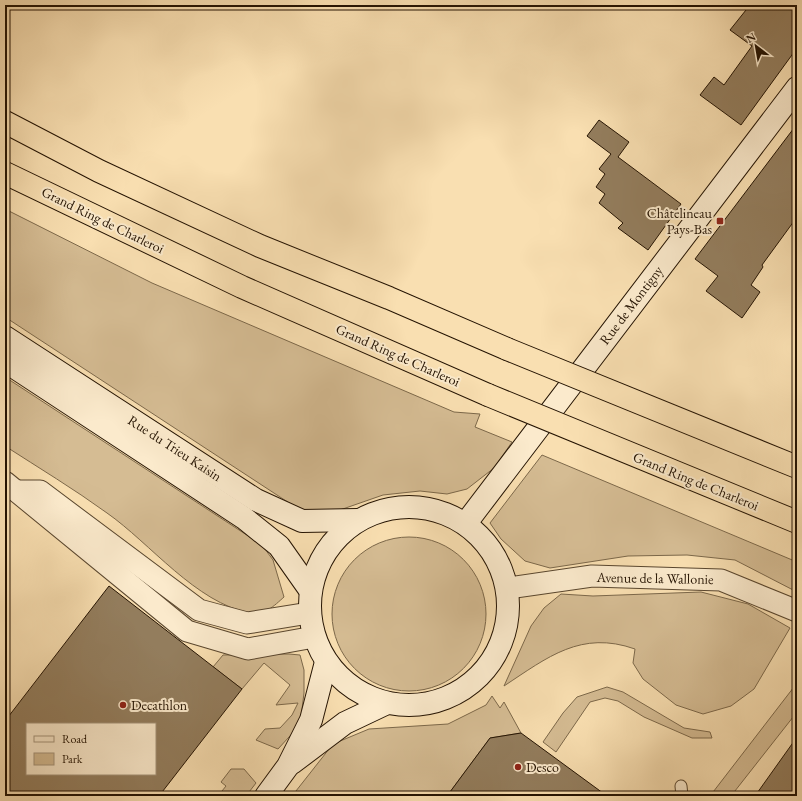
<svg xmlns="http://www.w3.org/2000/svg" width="802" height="801" font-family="'EB Garamond',serif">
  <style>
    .green { fill: #d5bc93; stroke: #7c684a }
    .building { fill: #937d5d; stroke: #241302; fill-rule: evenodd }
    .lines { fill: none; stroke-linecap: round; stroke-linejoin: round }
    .lane-casing { stroke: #59462e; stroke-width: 13 }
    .street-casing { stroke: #59462e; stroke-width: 23 }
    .secondary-casing { stroke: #241302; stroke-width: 24 }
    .highway-casing { stroke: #241302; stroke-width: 24 }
    .lane { stroke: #fbeacc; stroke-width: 11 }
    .street { stroke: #fbeacc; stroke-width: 21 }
    .secondary { stroke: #fbeacc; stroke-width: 22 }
    .highway { stroke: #f9dfb1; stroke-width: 22 }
    .highway-bridge-casing { stroke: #241302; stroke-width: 24; stroke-linecap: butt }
    .highway-bridge { stroke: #f9dfb1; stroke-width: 22 }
    .poi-dot { fill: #8f2418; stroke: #fbeacc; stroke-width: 1.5 }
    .labels { text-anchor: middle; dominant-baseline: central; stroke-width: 4; stroke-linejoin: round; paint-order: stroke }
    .poi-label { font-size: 14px; fill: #241302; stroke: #fbeacc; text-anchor: start }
    .street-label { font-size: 14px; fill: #241302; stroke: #fbeacc }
  </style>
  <rect width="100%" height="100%" fill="#f9dfb1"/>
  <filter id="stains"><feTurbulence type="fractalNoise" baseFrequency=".005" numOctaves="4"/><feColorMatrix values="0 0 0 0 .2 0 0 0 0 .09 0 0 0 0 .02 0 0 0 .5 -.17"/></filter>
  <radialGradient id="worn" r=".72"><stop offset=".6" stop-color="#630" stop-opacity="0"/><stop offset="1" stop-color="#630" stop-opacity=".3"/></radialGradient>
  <!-- green -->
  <g class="green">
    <path d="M 5,209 L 152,283 L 454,412 L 480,414 L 475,427 L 512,442 L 494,468 L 467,489 L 447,494 L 420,491 L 383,495 L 337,511 L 306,514 L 5,317 Z"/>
    <path d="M 5,377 L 262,545 L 273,560 L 284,597 C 274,606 264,616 250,613 C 196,603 150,543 107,513 C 74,489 39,468 5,446 Z"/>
    <path d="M 542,455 L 797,562 L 797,592 L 735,560 L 687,555 L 628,556 L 550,568 L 525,561 L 501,539 L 490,523 Z"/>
    <circle cx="409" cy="614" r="77"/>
    <path d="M 701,592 L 748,604 L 790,628 L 754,689 L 731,706 L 703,714 L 676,705 L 643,679 L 633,663 L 635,649 C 581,630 548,657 504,686 L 531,626 L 544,608 L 561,594 L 593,596 Z"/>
    <path d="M 289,654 L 300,655 L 304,670 L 304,693 L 300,725 L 278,749 L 256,740 L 265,729 L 280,728 L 292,715 L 298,703 L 276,705 L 290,685 L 264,663 L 242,689 L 213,667 L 223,655 Z"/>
    <path d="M 797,683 L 797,712 L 731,796 L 710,796 Z"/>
    <path d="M 607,687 L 623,692 L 684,728 L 710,732 L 712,738 L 692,738 L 644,717 L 618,701 L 605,698 L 590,702 L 556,752 L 543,742 L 563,713 L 577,697 Z"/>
    <path d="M 492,696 L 500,708 L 504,702 L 521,733 L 490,738 L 447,796 L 292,796 L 333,744 L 369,729 L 448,724 L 486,705 Z"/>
    <path d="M 231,769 L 244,769 L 256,783 L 246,796 L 218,796 L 226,786 L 221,782 Z"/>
  </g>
  <!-- building -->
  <g class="building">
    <path d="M 750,5 L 797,5 L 797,48 L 741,125 L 700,95 L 714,77 L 724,85 L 752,46 L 730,30 Z"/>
    <path d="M 599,120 L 629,142 L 618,157 L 681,204 L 648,250 L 618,228 L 623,223 L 599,203 L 605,194 L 596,187 L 605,174 L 599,169 L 611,154 L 587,136 Z"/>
    <path d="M 797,124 L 797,217 L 762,265 L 763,267 L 751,285 L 760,292 L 742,318 L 706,291 L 718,276 L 695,259 Z"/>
    <path d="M 109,586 L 242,689 L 159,796 L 5,796 L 5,721 ZM 27,724 L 155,724 L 155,774 L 27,774 Z"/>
    <path d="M 521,733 L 607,796 L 447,796 L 490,738 Z"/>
    <path d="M 797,737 L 797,796 L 755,796 Z"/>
  </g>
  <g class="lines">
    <defs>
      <path id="lane" d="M 681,786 L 682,796"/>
      <g id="street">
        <path d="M 5,482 L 187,631 L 248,649 L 314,637"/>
        <path d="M 18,491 L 40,491 L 199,610 L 247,623 L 309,613"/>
        <path d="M 508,588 L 592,576 L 721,580 L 797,611"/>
      </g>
      <g id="secondary">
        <path d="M 5,337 L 256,500 L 302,521 L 358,520"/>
        <path d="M 5,361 L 244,518 L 279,546 L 310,590"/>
        <circle cx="409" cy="606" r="99"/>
        <path d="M 466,523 L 797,88"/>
        <path d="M 292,763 L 345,723 L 385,704"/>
        <path d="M 266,796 L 288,766 L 311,720 L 326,662"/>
      </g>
      <g id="highway">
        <path d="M 5,122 L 99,171 L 260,246 L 389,298 L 507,349"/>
        <path d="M 5,173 L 242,287 L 488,395"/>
      </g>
    </defs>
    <!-- lane casing -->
    <use href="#lane" class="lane-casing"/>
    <!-- street casing -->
    <use href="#street" class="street-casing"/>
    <!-- secondary casing -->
    <use href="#secondary" class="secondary-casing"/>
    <!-- highway casing -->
    <use href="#highway" class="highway-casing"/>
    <!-- lane -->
    <use href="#lane" class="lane"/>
    <!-- street -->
    <use href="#street" class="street"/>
    <!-- secondary -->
    <use href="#secondary" class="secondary"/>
    <!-- highway -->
    <use href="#highway" class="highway"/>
    <defs>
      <g id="highway-bridge">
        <path d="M 507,349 L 797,467"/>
        <path d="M 488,395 L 797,522"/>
      </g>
    </defs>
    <!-- highway-bridge casing -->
    <use href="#highway-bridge" class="highway-bridge-casing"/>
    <!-- highway-bridge -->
    <use href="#highway-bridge" class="highway-bridge"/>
  </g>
  <!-- markers -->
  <g class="poi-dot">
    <rect x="716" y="217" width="8" height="8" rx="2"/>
    <circle cx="123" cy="705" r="4"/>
    <circle cx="518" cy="767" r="4"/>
  </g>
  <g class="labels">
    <!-- poi labels -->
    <g class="poi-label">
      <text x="712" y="213" text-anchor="end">Châtelineau<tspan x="712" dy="16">Pays-Bas</tspan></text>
      <text x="131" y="705">Decathlon</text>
      <text x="526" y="767">Desco</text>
    </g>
    <!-- street labels -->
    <g class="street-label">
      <text transform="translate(103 220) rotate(26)">Grand Ring de Charleroi</text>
      <text transform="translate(631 305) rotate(-53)">Rue de Montigny</text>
      <text transform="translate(398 355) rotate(24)">Grand Ring de Charleroi</text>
      <text transform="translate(175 448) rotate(33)">Rue du Trieu Kaisin</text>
      <text transform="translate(696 481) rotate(22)">Grand Ring de Charleroi</text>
      <text transform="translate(655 578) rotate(1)">Avenue de la Wallonie</text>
    </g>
  </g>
  <!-- margin -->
  <rect width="802" height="801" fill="none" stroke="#f9dfb1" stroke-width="20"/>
  <rect x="6" y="6" width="790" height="789" fill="none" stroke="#241302" stroke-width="2"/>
  <rect x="10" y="10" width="782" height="781" fill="none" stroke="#241302"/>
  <!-- legend -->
  <rect x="26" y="723" width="130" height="52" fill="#fbeacc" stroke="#a5947b"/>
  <rect x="34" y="736" width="20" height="6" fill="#fbeacc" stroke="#a5947b"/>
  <text x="62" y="743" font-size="12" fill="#241302">Road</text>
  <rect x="34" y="753" width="20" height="12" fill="#d5bc93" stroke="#a5947b"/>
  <text x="62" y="763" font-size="12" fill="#241302">Park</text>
  <!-- north arrow -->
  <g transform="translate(756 46) rotate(329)" stroke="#fbeacc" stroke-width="3" paint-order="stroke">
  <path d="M0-3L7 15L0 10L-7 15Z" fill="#241302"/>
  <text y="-6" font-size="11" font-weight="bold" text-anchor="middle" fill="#241302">N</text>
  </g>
  <rect width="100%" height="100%" filter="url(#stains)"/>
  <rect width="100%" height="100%" fill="url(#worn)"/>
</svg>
